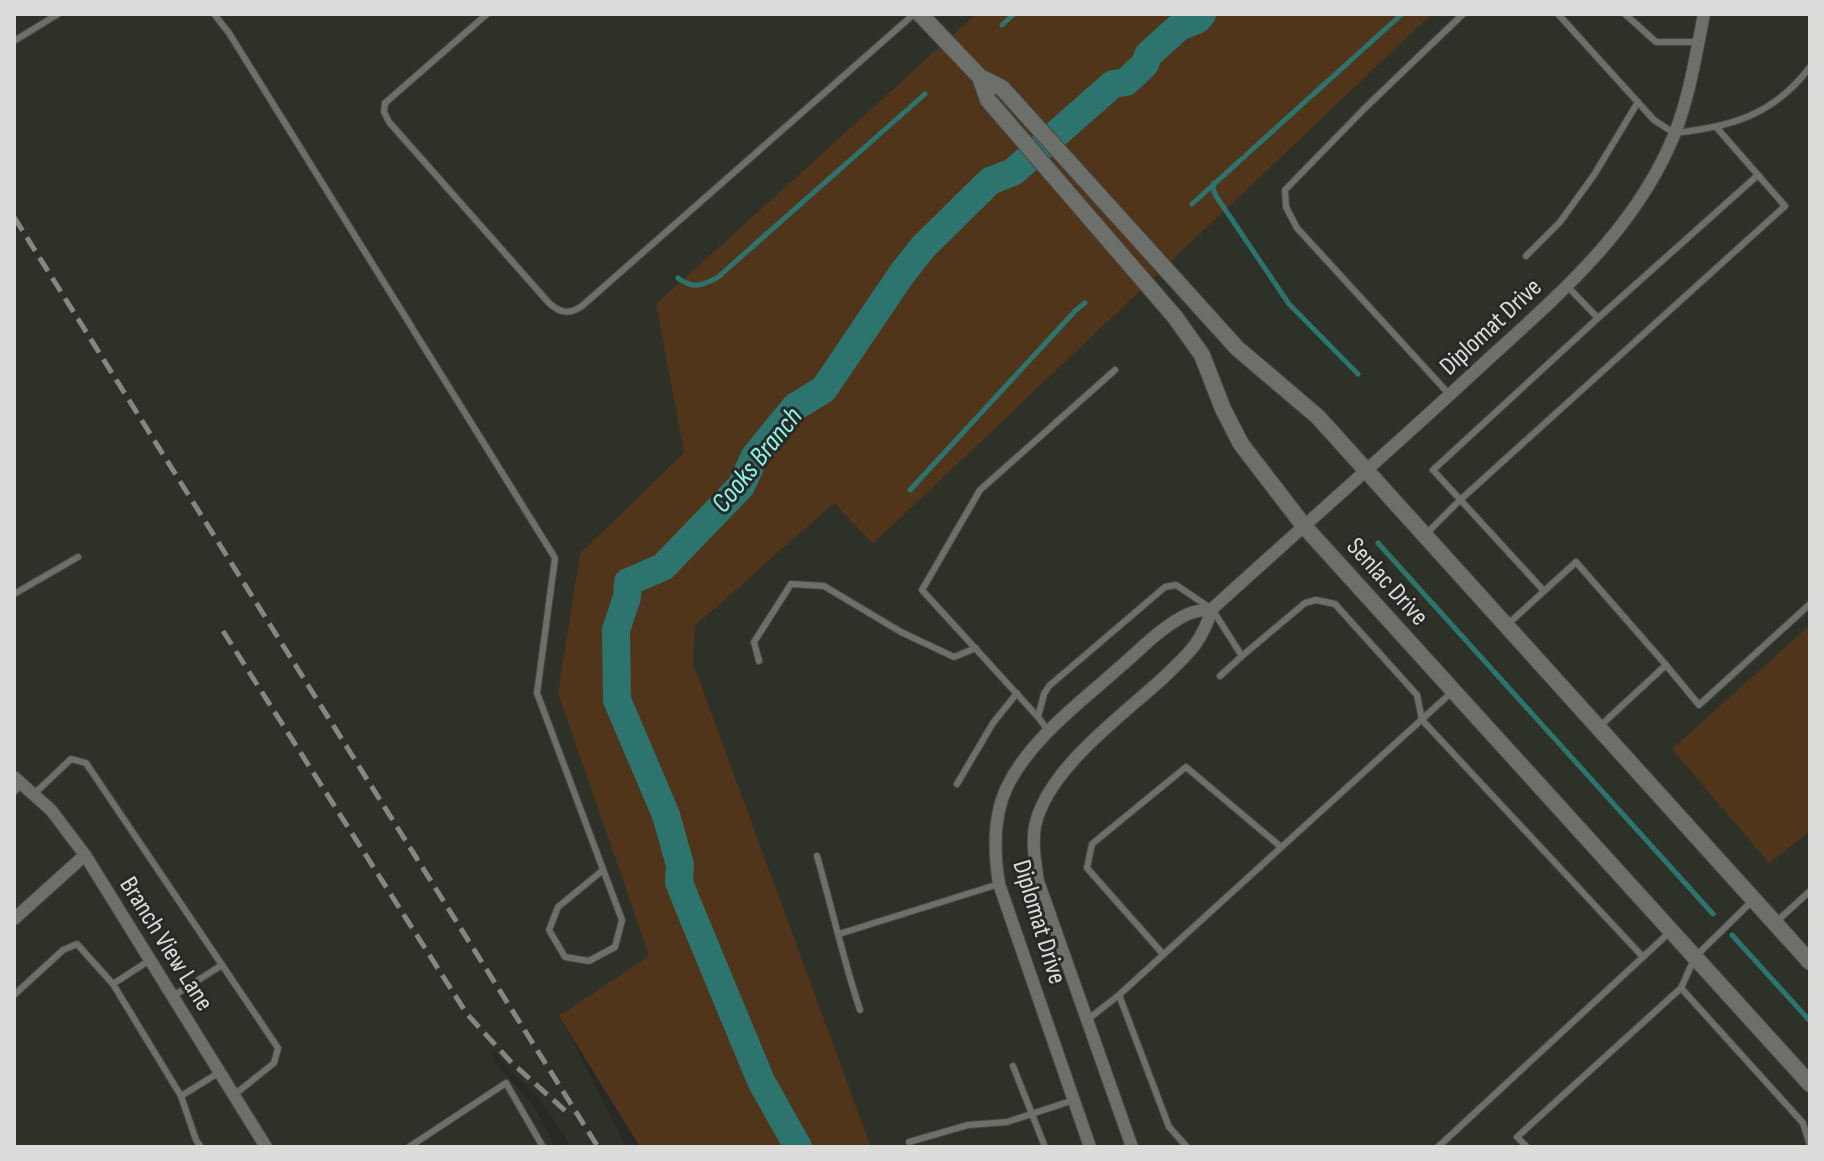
<svg xmlns="http://www.w3.org/2000/svg" width="1824" height="1161" font-family="'Sofia Sans Condensed',sans-serif">
  <style>
    .built { fill: #2e3128 }
    .green { fill: #51351b }
    .lines { fill: none; stroke-linecap: round; stroke-linejoin: round }
    .stream { stroke: #2c746d; stroke-width: 5 }
    .river { stroke: #2c746d; stroke-width: 28 }
    .service-casing { stroke: #464744; stroke-width: 8 }
    .minor-casing { stroke: #464744; stroke-width: 14 }
    .tertiary-casing { stroke: #464744; stroke-width: 18 }
    .service { stroke: #6d6f6b; stroke-width: 6 }
    .minor { stroke: #6d6f6b; stroke-width: 12 }
    .tertiary { stroke: #6d6f6b; stroke-width: 16 }
    .rail { stroke: #868784; stroke-width: 5; stroke-dasharray: 16 8; stroke-linecap: butt }
    .labels { text-anchor: middle; dominant-baseline: central; stroke-width: 6; stroke-linejoin: round; paint-order: stroke }
    .street-label { font-size: 26px; fill: #dcddda; stroke: #282926 }
    .water-label { font-size: 28px; font-style: italic; fill: #8af6eb; stroke: #282926 }
  </style>
  <rect width="100%" height="100%" fill="#282926"/>
  <!-- built -->
  <g class="built">
    <path d="M 14,14 L 976,14 L 656,304 L 684,453 L 580,553 L 558,692 L 649,957 L 560,1016 L 626,1147 L 571,1147 L 540,1099 L 492,1051 L 494,1061 L 533,1105 L 555,1147 L 14,1147 Z"/>
    <path d="M 1432,14 L 1810,14 L 1810,1147 L 871,1147 L 693,663 L 695,626 L 834,503 L 873,544 Z"/>
  </g>
  <!-- green -->
  <g class="green">
    <path d="M 976,14 L 1432,14 L 873,544 L 834,503 L 695,626 L 693,663 L 871,1147 L 640,1147 L 559,1016 L 649,956 L 558,693 L 580,553 L 684,453 L 656,304 Z"/>
    <path d="M 1810,625 L 1810,831 L 1769,863 L 1672,749 Z"/>
  </g>
  <g class="lines">
    <!-- stream -->
    <g class="stream">
      <path d="M 1002,25 L 1014,14"/>
      <path d="M 1214,183 L 1213,189 L 1216,196 L 1289,304 L 1358,374"/>
      <path d="M 1192,204 L 1402,14"/>
      <path d="M 678,278 C 693,289 701,286 717,278 L 925,94"/>
      <path d="M 910,490 L 1076,310 L 1085,303"/>
      <path d="M 1378,543 L 1713,914"/>
      <path d="M 1732,935 L 1810,1021"/>
    </g>
    <!-- river -->
    <path class="river" d="M 798,1147 L 761,1081 L 688,905 L 679,882 L 680,865 L 666,815 L 617,700 L 616,630 L 627,597 L 628,582 L 663,567 L 741,486 L 755,456 L 795,407 L 824,389 L 901,275 L 923,247 L 990,181 L 1013,172 L 1113,84 L 1126,82 L 1145,64 L 1148,55 L 1179,27 L 1197,20 L 1202,14"/>
    <defs>
      <g id="service">
        <path d="M 214,14 L 229,33 L 555,558 L 537,693 L 622,920 L 615,947 L 589,961 L 565,957 L 549,930 L 558,907 L 603,870"/>
        <path d="M 487,14 L 385,103 L 384,112 L 389,122 L 549,303 C 560,313 569,315 582,306 L 914,14"/>
        <path d="M 1558,14 L 1654,120 L 1674,133 C 1731,127 1774,115 1810,67"/>
        <path d="M 1625,14 L 1656,42 L 1699,42"/>
        <path d="M 14,41 L 58,14"/>
        <path d="M 1526,256 L 1560,222 L 1594,175 L 1638,102"/>
        <path d="M 1598,318 L 1758,175 L 1717,128"/>
        <path d="M 1449,394 L 1297,228 L 1286,207 L 1285,190 L 1366,107 L 1463,14"/>
        <path d="M 1426,534 L 1459,501 L 1785,206 L 1758,175"/>
        <path d="M 1544,591 L 1433,470 L 1598,318 L 1567,286"/>
        <path d="M 14,594 L 78,557"/>
        <path d="M 1508,624 L 1576,562 L 1666,665"/>
        <path d="M 759,661 L 754,642 L 791,584 L 824,586 L 901,632 L 954,657 L 976,648"/>
        <path d="M 1220,676 L 1242,656"/>
        <path d="M 1038,717 L 922,590 L 980,490 L 1115,370"/>
        <path d="M 1599,727 L 1666,665 L 1699,705 L 1810,604"/>
        <path d="M 1049,732 L 1038,717 L 1044,694 L 1049,686 L 1165,587 L 1176,585 L 1212,609 L 1242,656 L 1305,603 L 1316,600 L 1335,604 L 1417,695 L 1422,720 L 1643,957"/>
        <path d="M 957,784 L 993,723 L 1017,693"/>
        <path d="M 14,792 L 23,783"/>
        <path d="M 34,794 L 71,759 L 86,763 L 278,1048 L 274,1063 L 234,1095"/>
        <path d="M 817,856 C 832,908 843,959 860,1010"/>
        <path d="M 1751,902 L 1695,957 L 1681,988 L 1803,1123 L 1810,1145"/>
        <path d="M 1775,923 L 1810,891"/>
        <path d="M 839,934 L 999,884"/>
        <path d="M 1163,954 L 1087,868 L 1092,844 L 1186,767 L 1281,847"/>
        <path d="M 113,984 L 150,960"/>
        <path d="M 14,995 L 63,950 L 77,944 L 113,984 L 181,1096 L 196,1140 L 201,1147"/>
        <path d="M 173,996 L 222,965"/>
        <path d="M 1087,1020 L 1119,995"/>
        <path d="M 1013,1066 L 1045,1147"/>
        <path d="M 181,1096 L 220,1072"/>
        <path d="M 909,1142 L 968,1125 L 1007,1122 L 1074,1100"/>
        <path d="M 409,1147 L 506,1083 L 543,1147"/>
        <path d="M 1187,1147 L 1169,1127 L 1119,995 L 1453,691"/>
        <path d="M 1438,1147 L 1671,931"/>
        <path d="M 1527,1147 L 1517,1137 L 1681,988"/>
      </g>
      <g id="minor">
        <path d="M 14,777 L 51,810 L 85,855 L 266,1147"/>
        <path d="M 14,919 L 85,855"/>
        <path d="M 1090,1147 L 999,884 C 994,853 993,816 1007,787 C 1030,739 1081,702 1120,667 C 1141,649 1162,626 1188,614 C 1195,611 1204,610 1212,609 C 1302,527 1394,447 1483,364 C 1554,299 1627,238 1668,149 C 1688,107 1695,59 1704,14"/>
        <path d="M 1132,1147 L 1038,881 C 1035,862 1032,844 1035,826 C 1047,769 1122,716 1163,678 C 1189,653 1201,644 1212,609"/>
      </g>
      <g id="tertiary">
        <path d="M 920,14 L 980,77 L 1002,88 L 1237,348 L 1318,417 L 1810,962"/>
        <path d="M 980,77 L 988,100 L 1175,317 L 1202,355 L 1223,409 L 1241,444 L 1304,526 L 1810,1084"/>
      </g>
    </defs>
    <!-- service casing -->
    <use href="#service" class="service-casing"/>
    <!-- minor casing -->
    <use href="#minor" class="minor-casing"/>
    <!-- tertiary casing -->
    <use href="#tertiary" class="tertiary-casing"/>
    <!-- service -->
    <use href="#service" class="service"/>
    <!-- minor -->
    <use href="#minor" class="minor"/>
    <!-- tertiary -->
    <use href="#tertiary" class="tertiary"/>
    <!-- rail -->
    <g class="rail">
      <path d="M 14,217 L 598,1147"/>
      <path d="M 223,631 L 467,1014 L 510,1061 L 571,1116"/>
    </g>
  </g>
  <g class="labels">
    <!-- street labels -->
    <g class="street-label">
      <text transform="translate(1491 327) rotate(-43)">Diplomat Drive</text>
      <text transform="translate(1387 582) rotate(48)">Senlac Drive</text>
      <text transform="translate(1039 922) rotate(73)">Diplomat Drive</text>
      <text transform="translate(166 944) rotate(58)">Branch View Lane</text>
    </g>
    <!-- water labels -->
    <g class="water-label">
      <text transform="translate(757 460) rotate(-51)">Cooks Branch</text>
    </g>
  </g>
  <!-- border -->
  <rect width="1824" height="1161" fill="none" stroke="#dcddda" stroke-width="32"/>
</svg>
